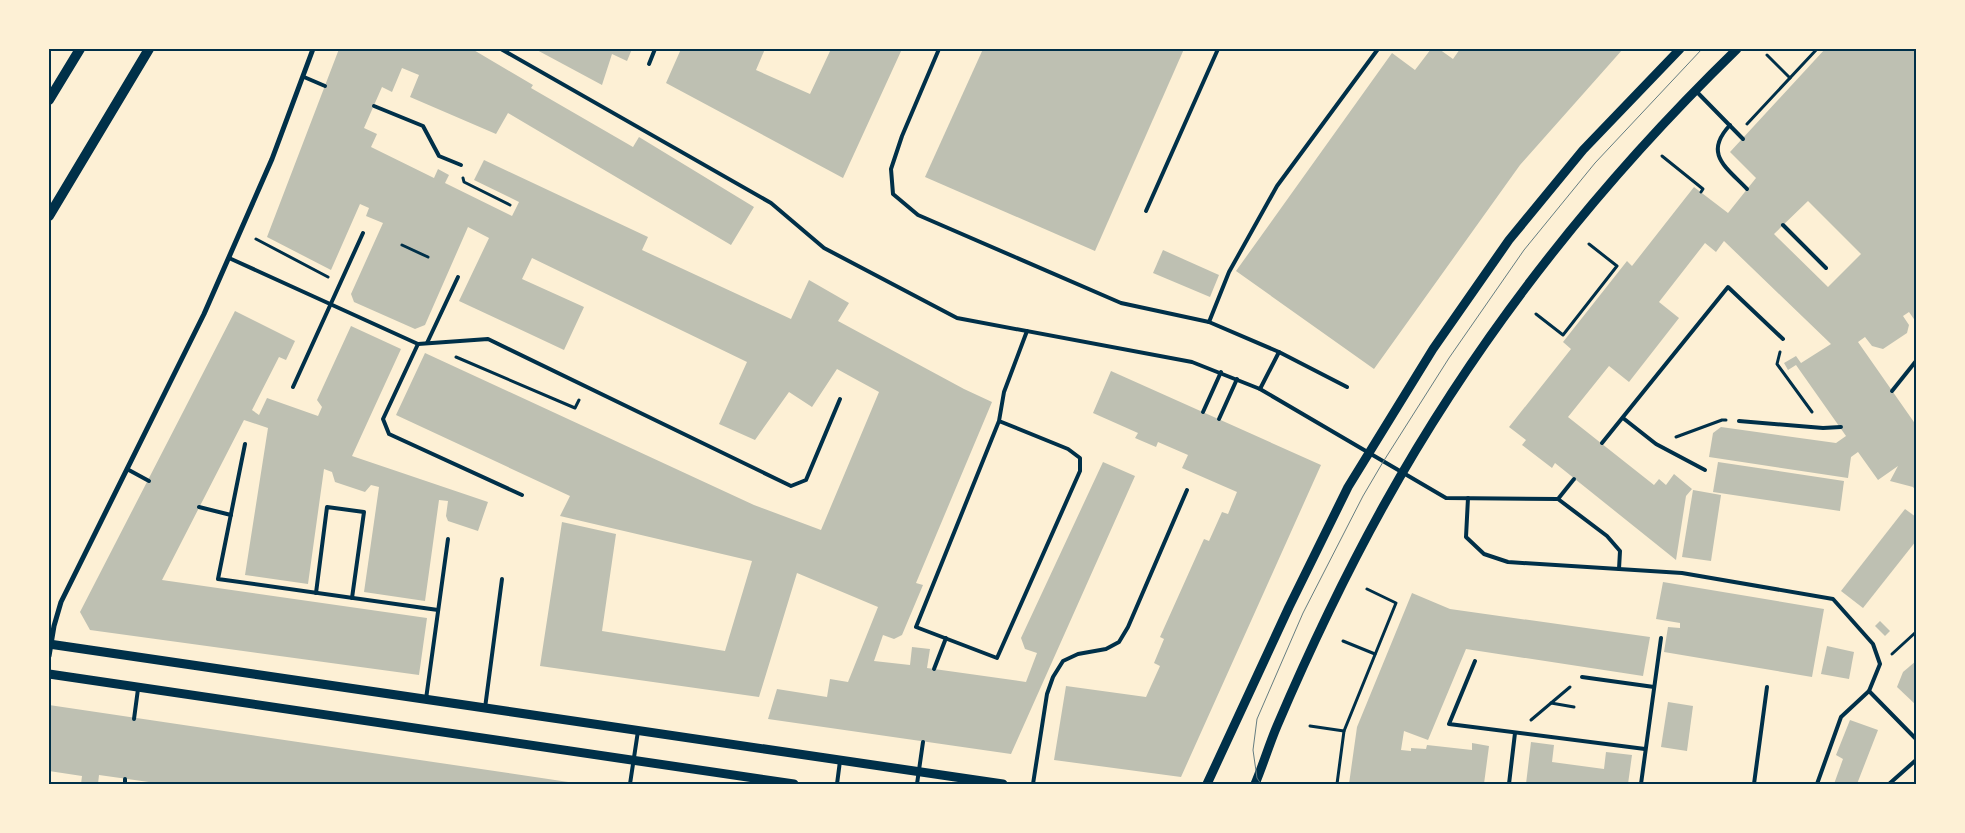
<svg xmlns="http://www.w3.org/2000/svg" width="1965" height="833" font-family="Spectral,serif">
  <style>
    .building { fill: #bec0b2; fill-rule: evenodd }
    .lines { fill: none; stroke-linecap: round; stroke-linejoin: round }
    .path { stroke: #003049; stroke-width: 3 }
    .service { stroke: #003049; stroke-width: 4 }
    .minor { stroke: #003049; stroke-width: 5 }
    .tertiary { stroke: #003049; stroke-width: 9 }
    .secondary { stroke: #003049; stroke-width: 10 }
    .tram { stroke: #657d81; stroke-width: 1 }
    .neatline { fill: none; stroke: #003049; stroke-width: 2 }
  </style>
  <rect width="100%" height="100%" fill="#fdf0d5"/>
  <!-- building -->
  <g class="building">
    <path d="M 339,49 L 472,49 L 533,85 L 531,88 L 633,147 L 639,137 L 754,207 L 731,245 L 508,113 L 496,134 L 410,97 L 419,75 L 402,68 L 392,92 L 382,87 L 364,128 L 377,134 L 371,147 L 434,178 L 438,169 L 449,175 L 445,183 L 512,216 L 519,202 L 474,180 L 484,160 L 648,237 L 642,250 L 791,319 L 809,280 L 849,303 L 838,321 L 964,389 L 992,402 L 916,583 L 923,585 L 902,635 L 894,639 L 883,635 L 874,661 L 910,665 L 912,647 L 930,649 L 927,668 L 1026,682 L 1037,653 L 1025,649 L 1021,638 L 1103,462 L 1135,476 L 1011,754 L 768,719 L 777,689 L 827,697 L 830,679 L 848,682 L 878,607 L 797,573 L 759,697 L 540,666 L 562,522 L 616,534 L 602,631 L 725,651 L 752,561 L 560,516 L 570,496 L 396,415 L 425,353 L 754,505 L 821,530 L 879,392 L 837,369 L 812,407 L 789,392 L 755,440 L 719,424 L 747,362 L 532,258 L 522,279 L 584,307 L 564,350 L 459,301 L 489,238 L 468,227 L 425,325 L 415,329 L 354,302 L 351,294 L 383,223 L 366,216 L 369,208 L 360,204 L 331,270 L 267,237 Z"/>
    <path d="M 535,49 L 632,49 L 627,61 L 612,54 L 602,85 Z"/>
    <path d="M 681,49 L 765,49 L 756,70 L 810,94 L 831,49 L 902,49 L 843,178 L 666,83 Z"/>
    <path d="M 983,49 L 1184,49 L 1095,251 L 925,177 Z"/>
    <path d="M 1431,49 L 1439,49 L 1453,59 L 1460,49 L 1623,49 L 1520,165 L 1374,369 L 1236,271 L 1392,53 L 1415,70 Z"/>
    <path d="M 1825,49 L 1916,49 L 1916,322 L 1909,312 L 1903,316 L 1909,325 L 1907,333 L 1883,349 L 1872,346 L 1865,337 L 1858,342 L 1916,425 L 1916,491 L 1913,487 L 1890,481 L 1898,466 L 1878,480 L 1858,452 L 1851,457 L 1848,478 L 1709,457 L 1713,433 L 1721,427 L 1836,443 L 1846,436 L 1796,365 L 1788,370 L 1784,363 L 1796,356 L 1801,363 L 1831,344 L 1724,241 L 1716,252 L 1705,243 L 1659,302 L 1679,318 L 1629,382 L 1609,366 L 1568,417 L 1654,485 L 1659,479 L 1666,485 L 1674,474 L 1692,489 L 1686,496 L 1676,560 L 1555,463 L 1552,468 L 1522,445 L 1526,440 L 1509,427 L 1571,349 L 1563,342 L 1627,261 L 1632,266 L 1694,187 L 1728,213 L 1756,178 L 1730,152 ZM 1808,201 L 1861,254 L 1828,287 L 1774,234 Z"/>
    <path d="M 1163,250 L 1219,275 L 1210,297 L 1153,273 Z"/>
    <path d="M 235,311 L 295,341 L 286,360 L 279,357 L 252,410 L 259,415 L 267,398 L 318,416 L 322,407 L 317,400 L 351,326 L 401,349 L 352,456 L 488,502 L 478,531 L 448,521 L 446,516 L 448,501 L 439,500 L 425,601 L 364,592 L 379,487 L 371,485 L 365,492 L 335,482 L 332,472 L 324,469 L 308,584 L 245,575 L 268,428 L 244,420 L 162,580 L 427,618 L 419,675 L 90,630 L 80,612 Z"/>
    <path d="M 1111,371 L 1321,465 L 1181,777 L 1054,760 L 1066,686 L 1146,697 L 1160,666 L 1154,663 L 1164,639 L 1160,637 L 1204,539 L 1209,541 L 1222,512 L 1228,514 L 1237,492 L 1182,468 L 1188,455 L 1158,442 L 1156,447 L 1135,438 L 1138,433 L 1093,413 Z"/>
    <path d="M 1718,462 L 1844,481 L 1840,511 L 1713,492 Z"/>
    <path d="M 1693,490 L 1721,495 L 1711,561 L 1682,557 Z"/>
    <path d="M 1905,509 L 1916,517 L 1916,541 L 1863,608 L 1841,591 Z"/>
    <path d="M 1663,582 L 1824,609 L 1812,677 L 1664,652 L 1668,627 L 1680,628 L 1680,623 L 1656,619 Z"/>
    <path d="M 1412,593 L 1450,609 L 1650,637 L 1643,676 L 1466,649 L 1428,740 L 1404,731 L 1401,750 L 1411,751 L 1411,748 L 1426,749 L 1427,745 L 1472,750 L 1472,743 L 1489,746 L 1484,784 L 1349,784 L 1357,727 Z"/>
    <path d="M 1880,621 L 1890,631 L 1885,636 L 1875,626 Z"/>
    <path d="M 1827,646 L 1854,652 L 1849,679 L 1821,674 Z"/>
    <path d="M 1916,661 L 1916,705 L 1897,687 L 1903,672 Z"/>
    <path d="M 1668,702 L 1693,706 L 1687,751 L 1661,747 Z"/>
    <path d="M 49,705 L 575,783 L 575,784 L 163,784 L 99,775 L 98,784 L 81,784 L 82,776 L 49,771 Z"/>
    <path d="M 1850,720 L 1878,730 L 1857,784 L 1834,784 L 1843,759 L 1836,755 Z"/>
    <path d="M 1531,742 L 1554,745 L 1552,762 L 1604,769 L 1606,752 L 1632,755 L 1628,784 L 1526,784 Z"/>
  </g>
  <g class="lines">
    <!-- path -->
    <g class="path">
      <path d="M 1767,55 L 1790,78"/>
      <path d="M 1747,124 L 1817,49"/>
      <path d="M 1662,156 L 1703,189 L 1701,192"/>
      <path d="M 463,178 L 464,182 L 510,205"/>
      <path d="M 256,239 L 328,277"/>
      <path d="M 402,245 L 428,257"/>
      <path d="M 1536,314 L 1563,335 L 1617,266 L 1589,244"/>
      <path d="M 1780,352 L 1777,364 L 1812,412"/>
      <path d="M 456,357 L 575,408 L 579,400"/>
      <path d="M 1676,437 L 1722,420 L 1726,420"/>
      <path d="M 1343,641 L 1375,654"/>
      <path d="M 1892,654 L 1916,632"/>
      <path d="M 1551,703 L 1574,707"/>
      <path d="M 1531,720 L 1570,687"/>
      <path d="M 1310,726 L 1344,731"/>
      <path d="M 1337,784 L 1344,731 L 1396,603 L 1367,589"/>
    </g>
    <!-- service -->
    <g class="service">
      <path d="M 501,49 L 771,203 L 824,248 L 957,318 L 1192,362 L 1260,389 L 1446,498 L 1558,499 L 1607,536 L 1620,551 L 1619,569"/>
      <path d="M 939,49 L 902,136 L 891,169 L 893,194 L 918,215 L 1121,303 L 1209,322 L 1279,352 L 1347,387"/>
      <path d="M 649,64 L 655,49"/>
      <path d="M 304,77 L 325,86"/>
      <path d="M 1696,91 L 1743,139"/>
      <path d="M 374,106 L 423,126 L 439,156 L 461,165"/>
      <path d="M 1730,125 C 1703,154 1726,167 1747,189"/>
      <path d="M 1146,211 L 1218,49"/>
      <path d="M 1783,225 L 1826,268"/>
      <path d="M 229,258 L 418,344 L 488,339 L 791,486 L 806,480 L 840,399"/>
      <path d="M 1209,322 L 1229,272 L 1277,186 L 1378,49"/>
      <path d="M 427,343 L 458,277"/>
      <path d="M 418,344 L 383,419 L 389,434 L 522,495"/>
      <path d="M 293,387 L 363,233"/>
      <path d="M 1260,389 L 1279,352"/>
      <path d="M 1892,391 L 1916,361"/>
      <path d="M 1203,412 L 1221,372"/>
      <path d="M 1623,418 L 1656,444 L 1705,470"/>
      <path d="M 1219,419 L 1237,379"/>
      <path d="M 999,421 L 1068,449 L 1080,458 L 1080,471 L 997,658 L 916,627 L 999,421 L 1004,392 L 1027,331"/>
      <path d="M 1739,421 L 1823,428 L 1841,427"/>
      <path d="M 1602,443 L 1728,287 L 1783,339"/>
      <path d="M 245,444 L 218,579 L 438,610"/>
      <path d="M 127,469 L 149,481"/>
      <path d="M 1468,498 L 1466,537 L 1484,554 L 1508,562 L 1682,573 L 1833,599 L 1873,644 L 1880,664 L 1869,691 L 1841,717 L 1817,784"/>
      <path d="M 1558,499 L 1574,479"/>
      <path d="M 199,507 L 231,515"/>
      <path d="M 316,593 L 327,507 L 364,512 L 352,598"/>
      <path d="M 1475,661 L 1449,724 L 1645,749"/>
      <path d="M 934,669 L 946,638"/>
      <path d="M 1582,677 L 1654,687"/>
      <path d="M 1869,691 L 1916,739"/>
      <path d="M 426,699 L 448,539"/>
      <path d="M 485,708 L 502,579"/>
      <path d="M 134,719 L 138,689"/>
      <path d="M 125,784 L 125,779"/>
      <path d="M 630,784 L 638,731"/>
      <path d="M 837,784 L 840,761"/>
      <path d="M 917,784 L 923,742"/>
      <path d="M 1033,784 L 1047,694 L 1053,677 L 1063,661 L 1078,654 L 1106,649 L 1119,642 L 1128,627 L 1187,490"/>
      <path d="M 1509,784 L 1515,733"/>
      <path d="M 1641,784 L 1661,638"/>
      <path d="M 1754,784 L 1767,687"/>
      <path d="M 1889,784 L 1916,760"/>
    </g>
    <!-- minor -->
    <path class="minor" d="M 49,656 L 54,626 L 61,602 L 204,314 L 272,159 L 313,49"/>
    <!-- tertiary -->
    <g class="tertiary">
      <path d="M 49,644 L 1003,784"/>
      <path d="M 49,674 L 794,784"/>
      <path d="M 1207,784 L 1289,607 L 1348,487 L 1433,349 L 1509,240 L 1583,150 L 1680,49"/>
      <path d="M 1255,784 C 1263,765 1269,745 1277,726 C 1309,651 1344,577 1384,505 C 1478,336 1598,184 1737,49"/>
    </g>
    <!-- secondary -->
    <g class="secondary">
      <path d="M 49,100 L 80,49"/>
      <path d="M 49,216 L 149,49"/>
    </g>
    <!-- tram -->
    <path class="tram" d="M 1261,784 L 1257,778 L 1253,750 L 1257,719 L 1303,613 L 1363,496 L 1383,462 L 1449,358 L 1524,250 L 1595,163 L 1702,49"/>
  </g>
  <!-- border -->
  <rect width="1965" height="833" fill="none" stroke="#fdf0d5" stroke-width="100"/>
  <rect x="50" y="50" width="1865" height="733" class="neatline"/>
</svg>
